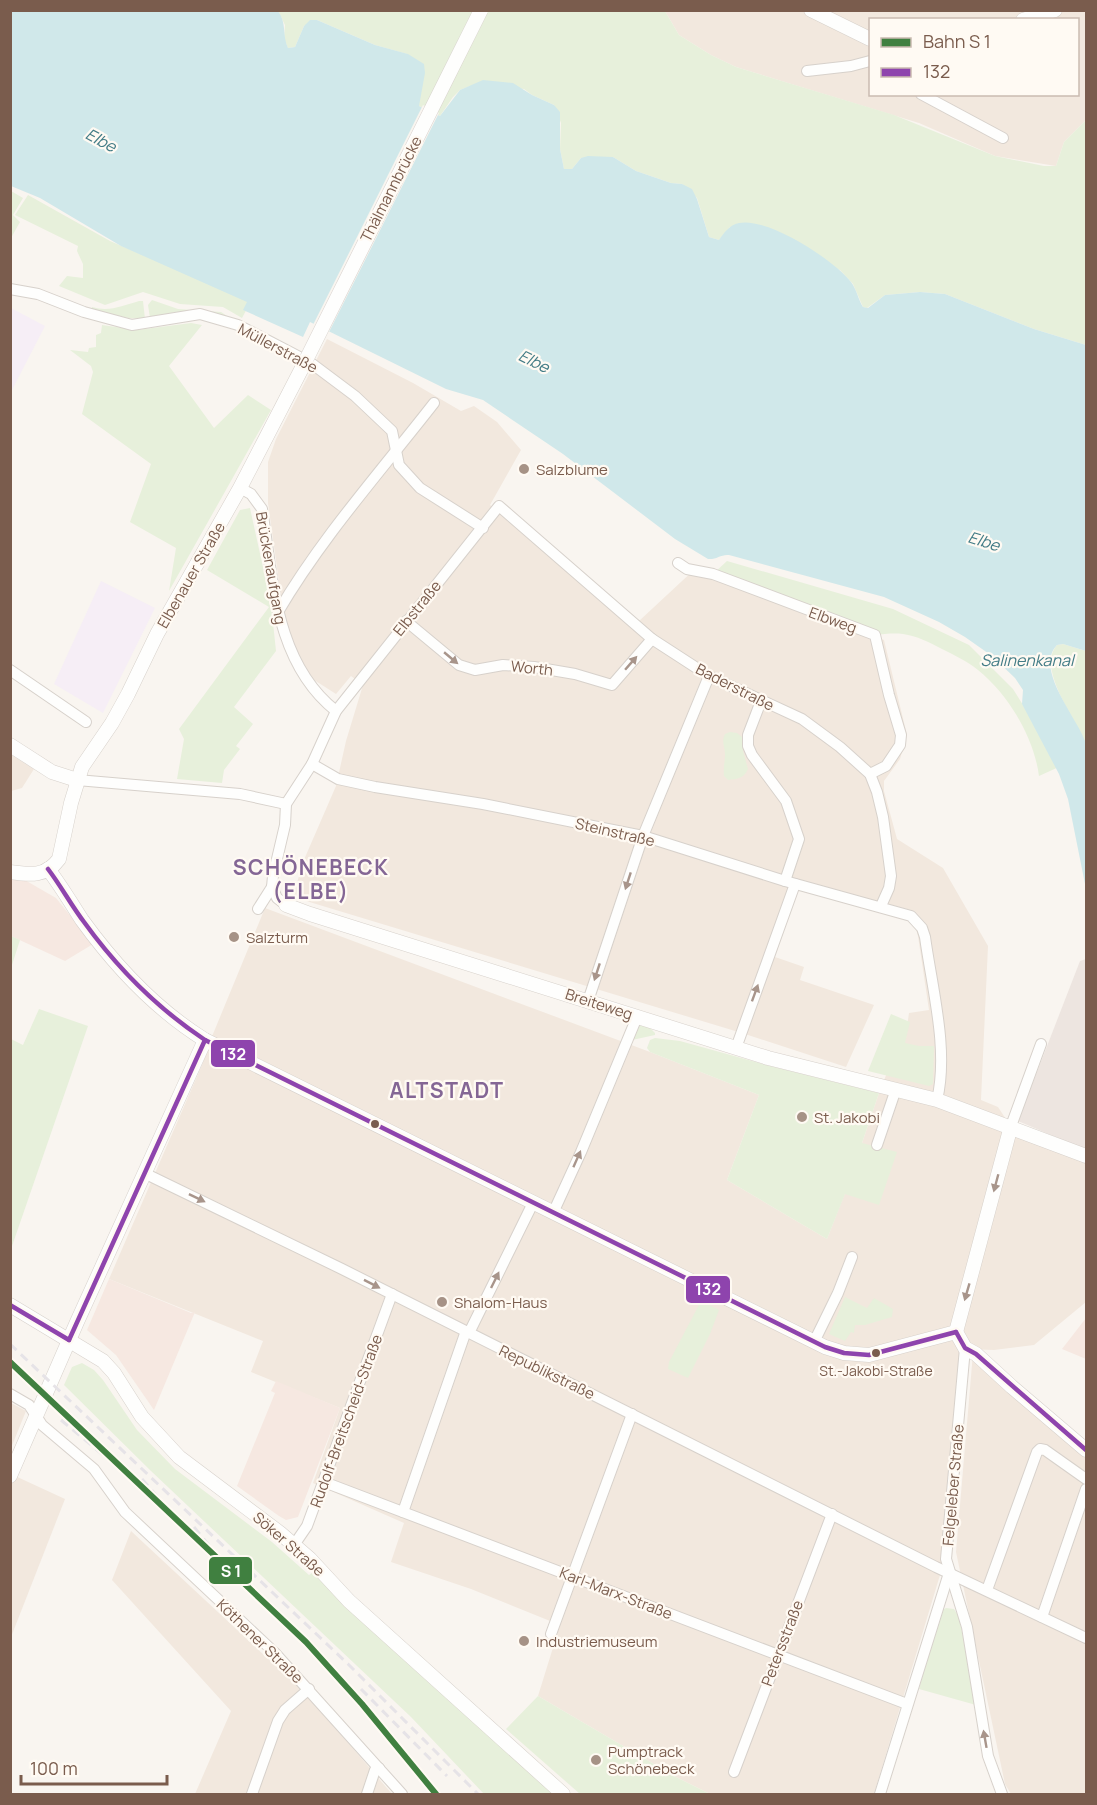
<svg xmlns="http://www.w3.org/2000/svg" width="1097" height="1805" font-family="Manrope,sans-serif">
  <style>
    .residential { fill: #f2e8de; fill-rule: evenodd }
    .commercial { fill: #f6e8e1 }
    .industrial { fill: #ede5e0 }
    .education { fill: #f6eef6 }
    .green { fill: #e7f0db }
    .water { fill: #d0e8ea }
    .pier { fill: #f9f5f0 }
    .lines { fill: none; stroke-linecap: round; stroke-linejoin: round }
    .minor-casing { stroke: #d7d1cb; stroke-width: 12 }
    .tertiary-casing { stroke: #d7d1cb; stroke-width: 15 }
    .minor { stroke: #fefefd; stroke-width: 10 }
    .tertiary { stroke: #fefefd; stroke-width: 14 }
    .rail { stroke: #e6e3e7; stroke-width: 3; stroke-dasharray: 9 6; stroke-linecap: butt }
    .tertiary-bridge-casing { stroke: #d7d1cb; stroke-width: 15; stroke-linecap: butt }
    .tertiary-bridge { stroke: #fefefd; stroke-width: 14 }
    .bus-1-casing { stroke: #fffaf3; stroke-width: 9 }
    .bus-1 { stroke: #8e44ad; stroke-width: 4.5 }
    .rail-1-casing { stroke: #fffaf3; stroke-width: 10 }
    .rail-1 { stroke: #408040; stroke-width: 6 }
    .oneway { fill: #a8958b }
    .poi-dot { fill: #a69286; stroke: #fffaf3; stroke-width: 2 }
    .bus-dot { fill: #7a5c4d; stroke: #fffaf3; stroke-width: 2 }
    .labels { text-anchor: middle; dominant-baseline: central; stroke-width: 4.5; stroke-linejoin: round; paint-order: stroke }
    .bus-label { font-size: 14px; fill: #7a5c4d; stroke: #fffaf3 }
    .street-label { font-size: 15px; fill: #7a5c4d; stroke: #fffaf3 }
    .poi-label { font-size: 15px; fill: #7a5c4d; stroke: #fffaf3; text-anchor: start }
    .water-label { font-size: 16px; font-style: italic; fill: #437c86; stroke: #fffaf3 }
    .district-label { font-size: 21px; font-weight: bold; letter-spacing: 1.5px; fill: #846695; stroke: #fffaf3 }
    .line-badge { stroke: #fffaf3; stroke-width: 2 }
    .badge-label { font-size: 16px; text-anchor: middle; font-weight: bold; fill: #fff }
  </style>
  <rect width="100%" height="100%" fill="#f9f5f0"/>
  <!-- residential -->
  <g class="residential">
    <path d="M 665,11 L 1086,11 L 1086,120 L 1064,142 L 1056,166 L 995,156 L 919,123 L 736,67 L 711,55 L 679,35 ZM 870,20 L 1078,20 L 1078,94 L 870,94 Z"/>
    <path d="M 327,339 L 413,383 L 461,411 L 474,406 L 497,422 L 521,450 L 490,505 L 639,621 L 696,568 L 884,640 L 907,735 L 900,759 L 884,781 L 884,791 L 897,839 L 943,868 L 988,946 L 981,1100 L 998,1107 L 1015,1133 L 1086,1163 L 1086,1302 L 1034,1345 L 994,1350 L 965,1349 L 951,1451 L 940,1575 L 874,1794 L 710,1794 L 676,1777 L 538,1696 L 560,1625 L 471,1589 L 391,1562 L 404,1523 L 313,1483 L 340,1408 L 251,1372 L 263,1341 L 109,1279 L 202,1065 L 213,1034 L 265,908 L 650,1052 L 759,1095 L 727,1180 L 827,1239 L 845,1193 L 879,1093 L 908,1020 L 909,1013 L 929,1010 L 918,936 L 911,910 L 800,881 L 775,957 L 804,967 L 800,980 L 874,1005 L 846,1067 L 745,1034 L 293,897 L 303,862 L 336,786 L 346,741 L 363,685 L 351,676 L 336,694 L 311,678 L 290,642 L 282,604 L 268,503 L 268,462 L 276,439 Z"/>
    <path d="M 10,754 L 34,769 L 22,788 L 11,791 Z"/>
    <path d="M 973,1353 L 1086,1457 L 1086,1794 L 1011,1794 L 1005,1784 L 956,1552 Z"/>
    <path d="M 11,1403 L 26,1411 L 11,1448 Z"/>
    <path d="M 13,1475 L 65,1499 L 11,1637 L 10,1481 Z"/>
    <path d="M 131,1531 L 308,1696 L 392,1794 L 195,1794 L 231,1711 L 112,1580 Z"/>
  </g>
  <!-- commercial -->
  <g class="commercial">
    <path d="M 11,877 L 23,879 L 56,898 L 93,944 L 65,961 L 11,936 Z"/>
    <path d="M 109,1279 L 191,1313 L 195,1312 L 154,1410 L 116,1355 L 87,1330 Z"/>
    <path d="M 1086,1318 L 1086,1359 L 1062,1349 Z"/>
    <path d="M 276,1381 L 340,1408 L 298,1517 L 286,1520 L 279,1516 L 237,1486 L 275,1393 L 271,1391 Z"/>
  </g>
  <!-- industrial -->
  <path class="industrial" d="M 1086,959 L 1086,1150 L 1018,1121 L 1080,961 Z"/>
  <!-- education -->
  <g class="education">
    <path d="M 11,308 L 45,326 L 11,392 Z"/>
    <path d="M 101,581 L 155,608 L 103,713 L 54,684 Z"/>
  </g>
  <!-- green -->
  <g class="green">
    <path d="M 278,11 L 665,11 L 679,35 L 711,55 L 736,67 L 894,115 L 995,156 L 1044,166 L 1056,166 L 1064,142 L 1086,120 L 1086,345 L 1034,329 L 945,294 L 920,292 L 885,295 L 867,308 L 863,307 L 853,284 L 840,270 L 730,227 L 719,240 L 709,237 L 697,198 L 682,184 L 671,183 L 636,171 L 613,157 L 581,158 L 572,169 L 564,169 L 560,149 L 561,123 L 554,105 L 532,95 L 524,89 L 470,86 L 460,90 L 453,97 L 440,116 L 419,106 L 407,54 L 375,45 L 317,20 L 304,26 L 295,47 L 288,48 L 284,39 L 285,25 Z"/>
    <path d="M 11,191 L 23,198 L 13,215 L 20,222 L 11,238 Z"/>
    <path d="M 28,195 L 110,241 L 251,301 L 242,318 L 223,307 L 180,304 L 143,292 L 105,305 L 59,286 L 67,276 L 83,278 L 83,264 L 77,251 L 78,246 L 15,215 Z"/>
    <path d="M 152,300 L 178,309 L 221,312 L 236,322 L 188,312 L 176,312 L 150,318 L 148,305 Z"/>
    <path d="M 139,301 L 143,301 L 145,319 L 129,318 L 92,310 L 92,307 C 109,312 122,306 139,301 Z"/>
    <path d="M 191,323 L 202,325 L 169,366 L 214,428 L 248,395 L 271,410 L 169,591 L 176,548 L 130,522 L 151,464 L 82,414 L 93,372 L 91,366 L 70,350 L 88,352 L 89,348 L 96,347 L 96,335 L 101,333 L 102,325 L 137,330 Z"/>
    <path d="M 250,508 L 271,604 L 276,651 L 234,707 L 253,724 L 236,746 L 240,749 L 224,770 L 222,783 L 177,779 L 184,739 L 179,729 L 269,607 L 207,570 L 240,510 Z"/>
    <path d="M 727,561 L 893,609 L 969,645 L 1013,689 L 1061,766 L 1039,776 C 1034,737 1008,694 978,670 C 967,661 954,655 942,649 C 929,642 917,636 903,634 C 894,633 884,634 875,635 L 713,574 Z"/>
    <path d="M 1063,644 L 1086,651 L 1086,744 C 1076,720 1036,668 1057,645 Z"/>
    <path d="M 730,732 L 737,733 L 742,737 L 743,751 L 748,769 C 744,778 738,779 728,780 L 724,776 C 723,768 725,762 725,755 C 725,746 721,742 725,734 Z"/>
    <path d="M 11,936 L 20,940 L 11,968 Z"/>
    <path d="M 39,1009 L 88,1026 L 11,1249 L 11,1039 L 23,1045 Z"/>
    <path d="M 891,1014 L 910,1022 L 905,1043 L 919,1046 L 934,1046 L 933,1084 L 929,1086 L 868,1071 Z"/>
    <path d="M 640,1025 L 647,1025 L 655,1033 L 655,1035 L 632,1040 Z"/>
    <path d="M 655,1038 L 680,1041 L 774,1067 L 879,1093 L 862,1143 L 897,1152 L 879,1205 L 845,1194 L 827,1239 L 727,1180 L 759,1095 L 650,1052 L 647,1048 L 650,1040 Z"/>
    <path d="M 845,1297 L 867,1308 L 874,1298 L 893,1309 L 892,1317 L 865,1325 L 855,1325 L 854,1333 L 851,1332 L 845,1341 L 829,1334 Z"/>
    <path d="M 701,1301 L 719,1310 L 710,1334 L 688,1378 L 668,1369 L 669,1362 Z"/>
    <path d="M 82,1363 L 94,1370 L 103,1380 L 137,1430 L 175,1469 L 272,1542 L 309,1575 L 312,1573 L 554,1794 L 484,1794 L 411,1717 L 151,1471 L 64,1385 L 72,1367 Z"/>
    <path d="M 946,1608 L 954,1609 L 959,1617 L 976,1705 L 919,1689 L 940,1612 Z"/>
    <path d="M 538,1696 L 676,1777 L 710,1794 L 580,1794 L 506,1729 Z"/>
  </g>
  <!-- water -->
  <path class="water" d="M 10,11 L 278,11 C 287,23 282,35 288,48 L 295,47 L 304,26 L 310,20 L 317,20 L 375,45 L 408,54 L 424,64 L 425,73 L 419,106 L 440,116 L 460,90 L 483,80 L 513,83 L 532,95 L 554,105 L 560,112 L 560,149 L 564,169 L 572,169 L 581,158 L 588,156 L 613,157 L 636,171 L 671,183 L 682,184 L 692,189 L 697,199 L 709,237 L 719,240 C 724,233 729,225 739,223 C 768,217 834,260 851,282 C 857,290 858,299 863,307 L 868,308 L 885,295 L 920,292 L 945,294 L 1034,329 L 1086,345 L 1086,651 L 1063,644 L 1057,645 C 1034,669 1076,716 1085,741 C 1089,752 1086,770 1086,782 C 1086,818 1086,853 1086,889 L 1068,799 L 1059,774 L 1022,704 L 1023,690 L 1015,678 L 992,656 L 965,637 L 939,622 L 884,597 L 729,555 C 721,554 716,560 708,559 L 675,539 L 563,454 L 483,400 L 446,389 L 310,322 L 303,337 L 243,310 L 247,302 L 121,246 L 40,198 L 11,186 Z"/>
  <!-- pier -->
  <path class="pier" d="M 423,105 L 439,113 L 440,111 L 328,334 L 312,327 Z"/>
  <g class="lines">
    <defs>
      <g id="minor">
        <path d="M 807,71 L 851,66 L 870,61"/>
        <path d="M 921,94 L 1003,138"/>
        <path d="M 10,289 L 38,294 L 84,312 L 132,325 L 200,314 L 238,325 L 311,363 L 355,396 L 392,431 L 399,465 L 420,488 L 483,528"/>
        <path d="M 240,488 L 251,494 L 262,509 C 273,579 275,663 336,711"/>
        <path d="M 678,563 L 687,569 L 713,574 L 875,635 L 889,695 L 901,735 L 900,745 L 886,766 L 870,774"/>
        <path d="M 278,612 C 322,537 381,471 434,403"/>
        <path d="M 406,621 L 459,665 L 475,670 L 503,665 L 534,667 L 575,674 L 612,685 L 652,639"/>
        <path d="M 10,670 L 86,722"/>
        <path d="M 761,701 L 748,735 L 748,746 L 752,755 L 786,801 L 799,839 L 785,881"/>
        <path d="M 312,764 L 338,779 L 375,787 L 483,804 L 643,836 L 785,881 L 911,916 L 922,928 L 925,937 C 932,988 949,1050 937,1100"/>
        <path d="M 77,780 L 240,794 L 286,804"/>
        <path d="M 286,905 L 277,898 L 272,887 L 273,876 L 285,825 L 286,804 L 312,764 L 336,711 L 499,506 L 652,639 L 709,676 L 802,719 L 840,747 L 870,774 L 877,792 L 883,817 L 891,876 L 889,888 L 881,906"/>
        <path d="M 258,909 L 272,887"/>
        <path d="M 588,1001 L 643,836 L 709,676"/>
        <path d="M 736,1048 L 795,884"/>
        <path d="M 1011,1126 L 1041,1044"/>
        <path d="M 877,1145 L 896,1089"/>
        <path d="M 144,1173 L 342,1269 L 936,1567 L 1086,1638"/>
        <path d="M 553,1213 L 581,1152 L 637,1017"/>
        <path d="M 469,1333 L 533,1203"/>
        <path d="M 814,1342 L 838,1293 L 852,1257"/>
        <path d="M 965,1348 L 946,1559 L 967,1627 L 988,1756 L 1002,1794"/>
        <path d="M 10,1394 L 29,1405 L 42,1425 L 94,1469 L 125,1512 L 275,1653 L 402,1794"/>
        <path d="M 324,1482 L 907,1704"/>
        <path d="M 403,1512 L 466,1331"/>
        <path d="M 294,1545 L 307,1526 L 392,1294"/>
        <path d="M 987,1590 L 1037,1452 L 1040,1449 L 1045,1450 L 1086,1479"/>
        <path d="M 1042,1617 L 1086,1489"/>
        <path d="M 551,1634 L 632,1414"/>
        <path d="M 734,1772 L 832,1514"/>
        <path d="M 252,1794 L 278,1721 L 285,1710 L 309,1689"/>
        <path d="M 367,1794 L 375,1770 L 379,1768"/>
        <path d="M 880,1794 L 949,1573"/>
      </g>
      <g id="tertiary">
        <path d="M 811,10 L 870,39"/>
        <path d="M 1023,20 L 1055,10"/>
        <path d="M 10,745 L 52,772 L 77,780"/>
        <path d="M 48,869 C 61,886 71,903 82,920 C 116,967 155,1009 205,1040 L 825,1347 L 844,1353 L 869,1355 L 956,1332"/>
        <path d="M 10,872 C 30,875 46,877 59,859 L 71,803 L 82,767 L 112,723 L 128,694 L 157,634 L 240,488 L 302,368"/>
        <path d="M 286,905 L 310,914 L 768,1058 L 937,1100 L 1086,1156"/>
        <path d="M 10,1305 L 103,1361 L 114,1373 L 142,1417 L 179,1457 L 280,1533 L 310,1559 L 349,1601 L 563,1794"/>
        <path d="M 956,1332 L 1011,1126"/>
        <path d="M 956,1332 L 965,1348 L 976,1354 L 1012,1387 L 1086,1450"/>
        <path d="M 10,1476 L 77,1322 L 205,1040"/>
      </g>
    </defs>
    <!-- minor casing -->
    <use href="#minor" class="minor-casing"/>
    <!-- tertiary casing -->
    <use href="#tertiary" class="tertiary-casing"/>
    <!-- minor -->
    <use href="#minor" class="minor"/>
    <!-- tertiary -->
    <use href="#tertiary" class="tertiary"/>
    <!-- rail -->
    <g class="rail">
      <path d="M 10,1344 L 348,1664 L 478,1794"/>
      <path d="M 61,1420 L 144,1489"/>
      <path d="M 142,1479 L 195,1540"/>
      <path d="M 194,1527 L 222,1561 L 255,1594"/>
      <path d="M 361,1689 L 447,1776"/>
    </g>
    <defs>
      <path id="tertiary-bridge" d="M 302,368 L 481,10"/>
    </defs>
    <!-- tertiary-bridge casing -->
    <use href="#tertiary-bridge" class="tertiary-bridge-casing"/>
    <!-- tertiary-bridge -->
    <use href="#tertiary-bridge" class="tertiary-bridge"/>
    <defs>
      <g id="bus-1">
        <path d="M 48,869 C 61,886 71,905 84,922 C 118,969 157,1008 205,1040 L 825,1347 L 844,1353 L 869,1355 L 956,1332"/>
        <path d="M 10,1305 L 69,1340"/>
        <path d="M 956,1332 L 965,1348 L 976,1354 L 1086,1450"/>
        <path d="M 69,1340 L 205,1040"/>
      </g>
    </defs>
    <!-- bus-1 casing -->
    <use href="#bus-1" class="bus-1-casing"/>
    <!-- bus-1 -->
    <use href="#bus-1" class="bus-1"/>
    <defs>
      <path id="rail-1" d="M 10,1362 L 306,1642 L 362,1704 L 436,1794"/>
    </defs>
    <!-- rail-1 casing -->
    <use href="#rail-1" class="rail-1-casing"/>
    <!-- rail-1 -->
    <use href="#rail-1" class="rail-1"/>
  </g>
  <!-- one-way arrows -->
  <defs><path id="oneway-solid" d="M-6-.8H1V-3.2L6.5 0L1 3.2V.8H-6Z" transform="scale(1.5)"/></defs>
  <g class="oneway">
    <use href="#oneway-solid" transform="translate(451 658) rotate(40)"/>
    <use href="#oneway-solid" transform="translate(631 663) rotate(-49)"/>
    <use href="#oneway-solid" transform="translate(628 881) rotate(108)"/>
    <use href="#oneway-solid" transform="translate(597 972) rotate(108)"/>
    <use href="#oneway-solid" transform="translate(755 993) rotate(-70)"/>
    <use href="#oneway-solid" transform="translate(577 1159) rotate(-66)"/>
    <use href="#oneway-solid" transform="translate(996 1183) rotate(105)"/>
    <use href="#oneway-solid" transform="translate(197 1198) rotate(26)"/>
    <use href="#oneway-solid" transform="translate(495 1280) rotate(-64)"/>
    <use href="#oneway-solid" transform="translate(372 1284) rotate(27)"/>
    <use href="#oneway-solid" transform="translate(967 1292) rotate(106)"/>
    <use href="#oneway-solid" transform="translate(985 1739) rotate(-100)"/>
  </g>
  <!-- markers -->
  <g class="poi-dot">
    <circle cx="524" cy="469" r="6"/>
    <circle cx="234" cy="937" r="6"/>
    <circle cx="802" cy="1117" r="6"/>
    <circle cx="442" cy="1302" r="6"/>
    <circle cx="524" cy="1641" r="6"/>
    <circle cx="596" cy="1760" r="6"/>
  </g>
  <g class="bus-dot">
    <circle cx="375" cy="1124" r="5"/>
    <circle cx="876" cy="1353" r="5"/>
  </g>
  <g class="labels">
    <!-- bus labels -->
    <g class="bus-label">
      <text x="876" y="1370">St.-Jakobi-Straße</text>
    </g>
    <!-- street labels -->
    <g class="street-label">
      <text transform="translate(391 189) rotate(-63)">Thälmannbrücke</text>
      <text transform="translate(278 348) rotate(28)">Müllerstraße</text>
      <text transform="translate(271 568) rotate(80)">Brückenaufgang</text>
      <text transform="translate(191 575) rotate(-60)">Elbenauer Straße</text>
      <text transform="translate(417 608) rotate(-51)">Elbstraße</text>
      <text transform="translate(833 620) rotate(20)">Elbweg</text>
      <text transform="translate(532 668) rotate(6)">Worth</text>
      <text transform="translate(735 687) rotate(27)">Baderstraße</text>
      <text transform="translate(615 832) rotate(13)">Steinstraße</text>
      <text transform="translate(599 1004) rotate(18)">Breiteweg</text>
      <text transform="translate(547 1372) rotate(26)">Republikstraße</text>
      <text transform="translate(346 1421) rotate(-70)">Rudolf-Breitscheid-Straße</text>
      <text transform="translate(953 1485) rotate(-85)">Felgeleber Straße</text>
      <text transform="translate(289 1544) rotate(41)">Söker Straße</text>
      <text transform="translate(616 1593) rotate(21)">Karl-Marx-Straße</text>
      <text transform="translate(260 1641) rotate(44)">Köthener Straße</text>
      <text transform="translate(782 1643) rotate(-69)">Petersstraße</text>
    </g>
    <!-- poi labels -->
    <g class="poi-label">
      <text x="536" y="469">Salzblume</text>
      <text x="246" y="937">Salzturm</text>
      <text x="814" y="1117">St. Jakobi</text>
      <text x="454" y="1302">Shalom-Haus</text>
      <text x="536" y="1641">Industriemuseum</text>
      <text x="608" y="1751">Pumptrack<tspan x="608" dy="17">Schönebeck</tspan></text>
    </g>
    <!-- water labels -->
    <g class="water-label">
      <text transform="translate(101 140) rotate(28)">Elbe</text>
      <text transform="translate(534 361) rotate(26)">Elbe</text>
      <text transform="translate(984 541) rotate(17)">Elbe</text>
      <text x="1027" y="660">Salinenkanal</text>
    </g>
    <!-- district labels -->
    <g class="district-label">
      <text x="311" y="867">SCHÖNEBECK<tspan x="311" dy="24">(ELBE)</tspan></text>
      <text x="447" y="1090">ALTSTADT</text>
    </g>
  </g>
  <g class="line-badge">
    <rect x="210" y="1039" width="46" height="29" rx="6" fill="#8e44ad"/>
    <rect x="685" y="1275" width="46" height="29" rx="6" fill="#8e44ad"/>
    <rect x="208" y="1556" width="45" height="29" rx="6" fill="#408040"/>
  </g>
  <g class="badge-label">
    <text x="233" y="1060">132</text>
    <text x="708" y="1295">132</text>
    <text x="231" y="1577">S 1</text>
  </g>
  <!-- border -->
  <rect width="1097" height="1805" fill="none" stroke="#7a5c4d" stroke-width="24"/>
  <!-- legend -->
  <rect x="869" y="18" width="210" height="78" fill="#fffaf3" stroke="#cabbb1" stroke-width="1.5"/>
  <rect x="881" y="38" width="30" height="9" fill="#408040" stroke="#cabbb1" stroke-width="1.5"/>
  <text x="923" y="48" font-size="18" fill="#7a5c4d">Bahn S 1</text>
  <rect x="881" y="68" width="30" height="9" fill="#8e44ad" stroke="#cabbb1" stroke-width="1.5"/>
  <text x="923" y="78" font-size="18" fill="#7a5c4d">132</text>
  <!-- scale -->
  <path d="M21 1775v9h146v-9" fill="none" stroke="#7a5c4d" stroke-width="3"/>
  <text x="30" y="1775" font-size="18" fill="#7a5c4d" stroke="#fffaf3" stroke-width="4.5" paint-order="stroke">100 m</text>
</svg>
